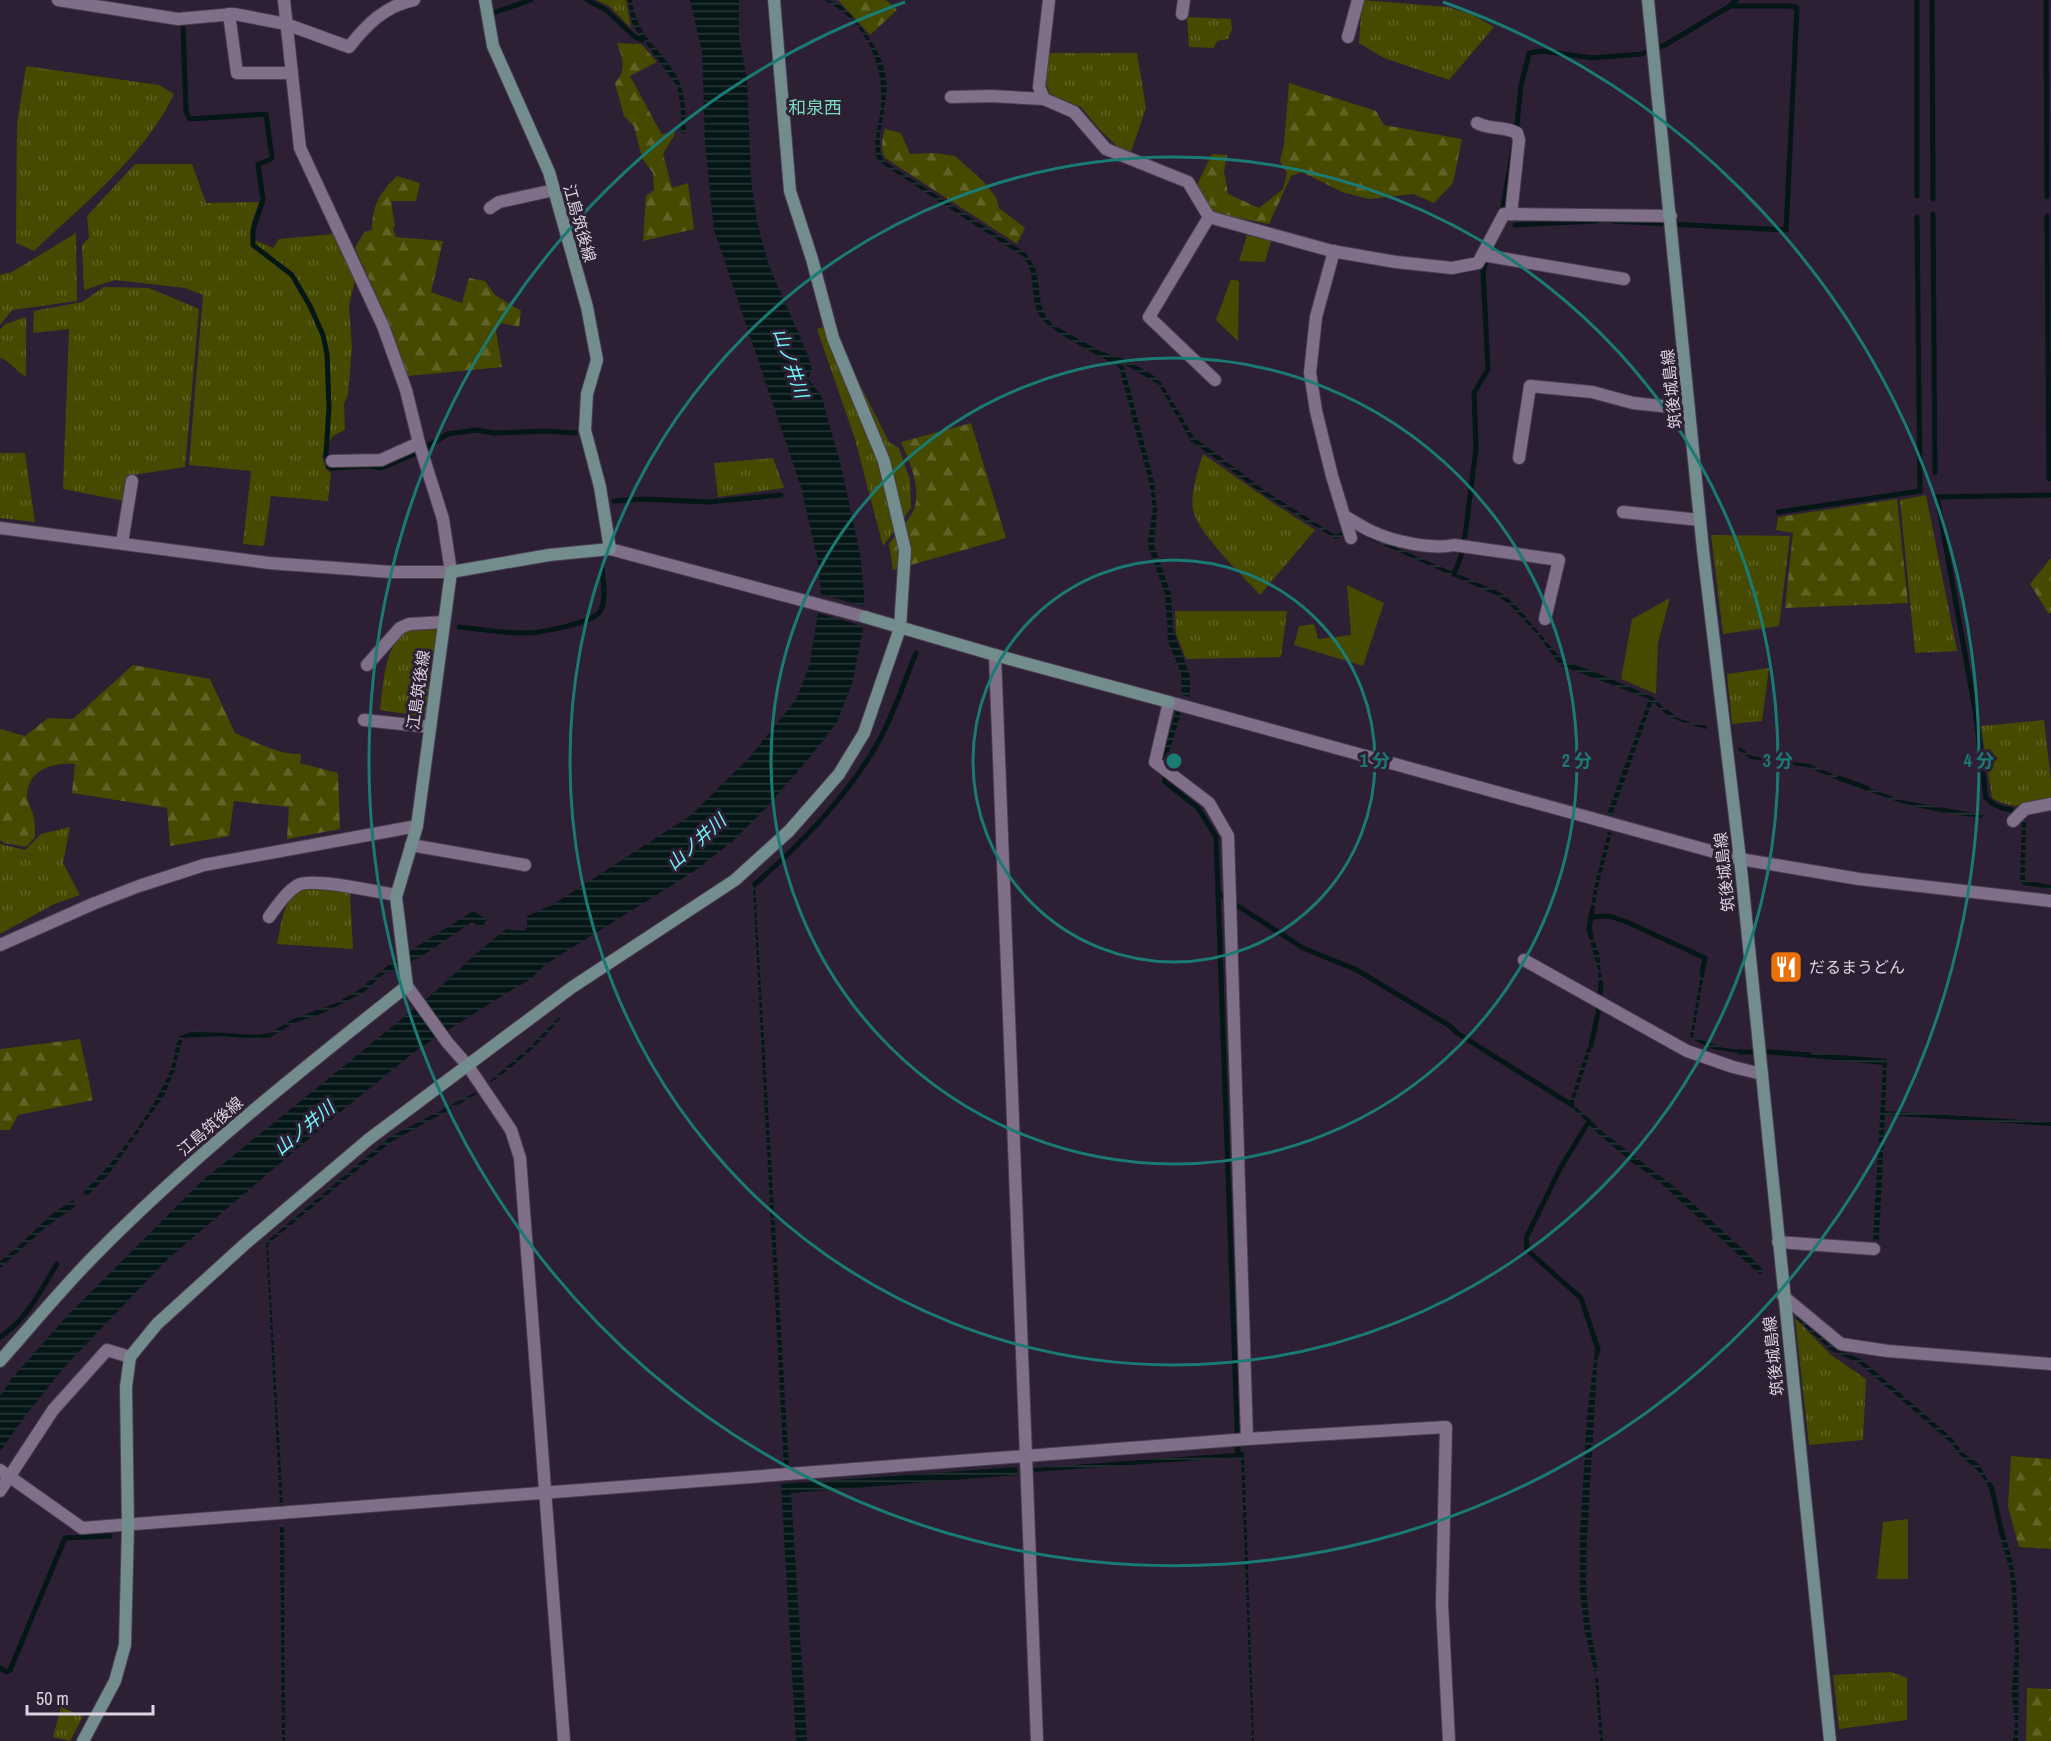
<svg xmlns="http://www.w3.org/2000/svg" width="2051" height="1741" font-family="'Archivo Narrow','Noto Sans JP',sans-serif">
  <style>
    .grass { fill: url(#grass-tufts) }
    .forest { fill: url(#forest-firs) }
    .garden { fill: #454a00 }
    .water { fill: url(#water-rules) }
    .pier { fill: #2d1f34 }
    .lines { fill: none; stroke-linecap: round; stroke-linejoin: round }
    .stream { stroke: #051616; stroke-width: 5 }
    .street-casing { stroke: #493d4e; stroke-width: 14 }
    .secondary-casing { stroke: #493d4e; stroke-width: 14 }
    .street { stroke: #806f88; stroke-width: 12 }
    .secondary { stroke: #738c8e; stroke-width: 12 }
    .ring { fill: none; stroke: #197b74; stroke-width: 3 }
    .labels { text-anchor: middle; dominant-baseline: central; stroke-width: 6; stroke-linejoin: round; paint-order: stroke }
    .street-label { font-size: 16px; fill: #ddd4e1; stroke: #2d1f34 }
    .poi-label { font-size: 16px; fill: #ddd4e1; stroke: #2d1f34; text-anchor: start }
    .neighbourhood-label { font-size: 18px; fill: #7ad8bb; stroke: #2d1f34 }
    .water-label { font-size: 18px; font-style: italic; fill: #6ff9fb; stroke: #2d1f34 }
    .centre { fill: #197b74; stroke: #2d1f34; stroke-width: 3 }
    .ring-label { font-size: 18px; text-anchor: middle; font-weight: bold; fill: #197b74; stroke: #2d1f34; stroke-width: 6; stroke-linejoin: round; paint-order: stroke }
  </style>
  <defs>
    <pattern id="grass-tufts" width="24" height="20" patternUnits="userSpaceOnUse" patternTransform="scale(1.5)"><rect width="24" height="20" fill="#454a00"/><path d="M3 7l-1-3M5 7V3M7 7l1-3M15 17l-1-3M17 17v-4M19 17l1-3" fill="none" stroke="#5f6325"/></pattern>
    <pattern id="forest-firs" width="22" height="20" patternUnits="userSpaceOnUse" patternTransform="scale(1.5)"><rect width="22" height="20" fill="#454a00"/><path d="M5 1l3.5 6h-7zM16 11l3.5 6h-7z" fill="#5f6325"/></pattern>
    <pattern id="water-rules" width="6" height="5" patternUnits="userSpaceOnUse" patternTransform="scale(1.5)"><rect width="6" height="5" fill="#051616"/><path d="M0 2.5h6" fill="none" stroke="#293738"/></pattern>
  </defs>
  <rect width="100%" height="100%" fill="#2d1f34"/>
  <!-- grass -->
  <g class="grass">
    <path d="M 596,0 L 626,0 L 631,28 L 609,6 Z"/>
    <path d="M 1362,0 L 1448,7 L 1473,15 L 1494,27 L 1449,80 L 1384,58 L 1359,43 Z"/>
    <path d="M 1187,17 L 1231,19 L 1232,29 L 1228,39 L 1217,41 L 1214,48 L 1189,47 Z"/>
    <path d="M 1046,53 L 1137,53 L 1146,108 L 1131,152 L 1118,147 L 1099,129 L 1081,107 L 1050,94 L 1045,80 Z"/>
    <path d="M 26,66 L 159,85 L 174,94 C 144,157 83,204 34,251 L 16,243 L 17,124 Z"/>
    <path d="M 135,164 L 192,164 L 206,203 L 259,202 L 252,222 L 250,238 L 273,248 L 279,239 L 334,234 L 355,281 L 349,306 L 352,347 L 348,394 L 344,404 L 345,430 L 333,436 L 322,456 L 326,469 L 331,473 L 328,501 L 271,496 L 264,546 L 243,544 L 251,471 L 189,465 L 203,295 L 185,288 L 115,280 L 84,290 L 82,245 L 89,238 L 87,216 Z"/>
    <path d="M 76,233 L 77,301 L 12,310 L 0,325 L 0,275 L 12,272 Z"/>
    <path d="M 104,287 L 149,288 L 199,309 L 185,467 L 127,476 L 124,501 L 63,489 L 69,329 L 33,333 L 34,311 L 82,302 Z"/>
    <path d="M 26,317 L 26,377 C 16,372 11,361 0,358 L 0,330 L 5,324 Z"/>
    <path d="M 830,325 L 889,442 L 899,448 L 910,480 L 911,508 L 883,546 L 855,439 L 817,329 Z"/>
    <path d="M 0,453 L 25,453 L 35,522 L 0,518 Z"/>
    <path d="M 1203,454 L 1270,501 L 1315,530 L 1260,595 C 1243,576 1197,532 1193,510 C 1190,495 1198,469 1203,454 Z"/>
    <path d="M 773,458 L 784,488 L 718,497 L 714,463 Z"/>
    <path d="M 1926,495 L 1957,651 L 1915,653 L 1900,500 Z"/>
    <path d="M 1711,535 L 1790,536 L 1779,626 L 1723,634 Z"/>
    <path d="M 1175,611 L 1287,611 L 1281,657 L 1186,659 L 1176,634 Z"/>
    <path d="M 438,626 L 426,717 L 380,710 C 384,684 383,638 414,628 C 421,626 431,627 438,626 Z"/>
    <path d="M 1769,668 L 1762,721 L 1732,724 L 1727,674 Z"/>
    <path d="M 2044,720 L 2051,780 L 2051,800 C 2025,805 2016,811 1992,798 L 1981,726 Z"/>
    <path d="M 70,827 L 63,863 L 80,895 L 54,904 L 0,934 L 0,844 L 25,850 L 41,834 Z"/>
    <path d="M 320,887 L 350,892 L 353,949 L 277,944 C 281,927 283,897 301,890 C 307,888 314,888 320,887 Z"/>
    <path d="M 1795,1318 L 1831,1355 L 1866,1379 L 1863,1440 L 1809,1445 Z"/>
    <path d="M 1891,1672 L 1907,1678 L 1907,1720 L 1839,1729 L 1833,1675 Z"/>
    <path d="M 61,1707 L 83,1716 L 70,1741 L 53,1737 Z"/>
  </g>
  <!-- forest -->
  <g class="forest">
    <path d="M 838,0 L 886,0 L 897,10 L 870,35 Z"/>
    <path d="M 617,43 L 641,44 L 657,62 L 630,76 L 662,135 L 673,130 L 675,134 L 663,154 L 672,188 L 688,183 L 694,229 L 643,241 L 646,196 L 654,190 L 653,173 L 642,158 L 634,126 L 624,116 L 615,83 C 627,70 623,59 617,43 Z"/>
    <path d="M 1289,83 L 1376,111 L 1384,125 L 1462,139 L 1453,183 L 1434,203 L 1413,194 L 1369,199 L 1342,192 L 1302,172 L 1291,176 L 1269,224 L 1213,213 L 1196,187 L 1212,154 L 1227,155 L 1224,171 L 1228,194 L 1259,208 L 1283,189 L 1287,173 L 1280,161 L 1284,145 Z"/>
    <path d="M 885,129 L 901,133 L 910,154 L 933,153 L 955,156 L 983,181 L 996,197 L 999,208 L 1025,228 L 1017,244 L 885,158 C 880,148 882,140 885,129 Z"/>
    <path d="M 397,176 L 420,183 L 416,201 L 391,201 L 395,226 L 393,229 L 396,237 L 443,241 L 431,292 L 462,303 L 469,278 L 485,281 L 495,295 L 521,311 L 519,327 L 501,323 L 496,331 L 502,367 L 408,376 L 391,328 L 355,248 L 364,232 L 372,230 C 372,206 380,192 397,176 Z"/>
    <path d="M 971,423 L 1006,538 L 893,570 L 889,544 C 897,533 909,521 914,509 C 922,488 909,461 901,442 Z"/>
    <path d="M 1897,499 L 1908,603 L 1785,608 L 1793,533 L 1776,530 L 1778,517 Z"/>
    <path d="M 2051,558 L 2051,613 L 2048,613 L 2030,584 Z"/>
    <path d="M 133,665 L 210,679 L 235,733 C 256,742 278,755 301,754 L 300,763 L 338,773 L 340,829 L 287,839 L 289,807 L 234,801 L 229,836 L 170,846 L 167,808 L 72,793 L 75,764 C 53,762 28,769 27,796 C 27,803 33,811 34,818 C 35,824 35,831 35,837 L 26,847 L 4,843 L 0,840 L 0,729 L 25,736 L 48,718 L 73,719 Z"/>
    <path d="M 80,1039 L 93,1100 L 18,1115 L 10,1130 L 0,1130 L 0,1049 Z"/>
    <path d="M 2011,1456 L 2051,1459 L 2051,1549 L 2019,1547 L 2008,1507 Z"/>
    <path d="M 2027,1688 L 2051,1689 L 2051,1741 L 2026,1741 Z"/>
  </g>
  <!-- garden -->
  <g class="garden">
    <path d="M 1247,235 L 1271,241 L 1265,262 L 1239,261 Z"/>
    <path d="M 1231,279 L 1239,281 L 1238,341 L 1216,320 Z"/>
    <path d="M 1347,585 L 1384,603 L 1363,666 L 1294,645 L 1299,626 L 1314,624 L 1318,639 L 1351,635 Z"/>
    <path d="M 1670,598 L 1658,643 L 1656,694 L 1621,679 L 1632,619 Z"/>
    <path d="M 1908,1519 L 1908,1579 L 1877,1579 L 1883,1522 Z"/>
  </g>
  <!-- water -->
  <g class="water">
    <path d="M 628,0 L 632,0 C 637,40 664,49 679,81 C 686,96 686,117 686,133 L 681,133 L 681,108 L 677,86 L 636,30 L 631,20 Z"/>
    <path d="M 690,0 L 739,0 L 739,37 L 747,78 L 751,179 L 757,222 L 768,263 L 808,356 L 812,369 L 808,379 L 821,395 L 841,466 L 860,554 L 864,593 L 863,629 L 852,684 L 837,722 L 810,757 L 766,808 L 732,842 L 693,872 L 546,964 L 531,979 L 505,994 L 418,1049 L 333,1118 L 169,1258 L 67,1364 L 29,1411 L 0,1451 L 0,1396 L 12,1378 L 69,1314 L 203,1180 L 430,996 L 477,953 L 506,929 L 524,931 L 527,926 L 527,916 L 554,904 L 690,816 L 749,758 L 797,698 L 810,663 L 821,593 L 818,562 L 801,487 L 714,230 L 705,144 L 702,51 Z"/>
    <path d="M 824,0 C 838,0 849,12 857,22 C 872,40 883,57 886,79 C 890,102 872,145 884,161 L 1027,254 C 1030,260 1034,265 1036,272 C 1042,292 1036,307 1052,324 L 1100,351 L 1129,361 L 1154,376 L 1162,384 L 1194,437 L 1267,492 L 1335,535 L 1344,531 L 1345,535 L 1336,539 L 1266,496 L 1191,441 L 1158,384 L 1114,358 L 1124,367 L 1154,481 L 1157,512 L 1154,545 L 1171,594 L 1173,630 L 1190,676 L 1190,697 L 1182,695 L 1181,673 L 1168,641 L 1165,594 L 1149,549 L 1148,540 L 1153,508 L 1149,482 L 1119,367 C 1099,355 1046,331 1038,313 C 1030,295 1036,279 1025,258 L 878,161 C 872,145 878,130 880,114 C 887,69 867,21 824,0 Z"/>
    <path d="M 1358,531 L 1497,591 L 1506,596 L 1520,610 L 1563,661 L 1590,670 L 1653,697 L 1662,706 L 1680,719 L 1695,724 L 1707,726 L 1707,729 C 1688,724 1667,720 1655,703 L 1652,703 L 1612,816 L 1607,814 L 1649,699 L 1560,665 L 1538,635 L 1510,605 L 1498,596 L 1370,539 Z"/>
    <path d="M 1176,711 L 1181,713 L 1167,759 L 1162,757 Z"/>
    <path d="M 1740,747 L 1751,756 L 1809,764 L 1844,779 L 1843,782 L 1807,767 L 1751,759 L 1738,750 Z"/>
    <path d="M 1862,785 L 1901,800 L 1984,815 L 1982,818 C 1938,813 1903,806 1861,788 Z"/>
    <path d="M 2022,818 L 2026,819 L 2025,880 L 2051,885 L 2051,889 L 2024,885 L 2020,882 Z"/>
    <path d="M 1608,832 L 1612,833 L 1597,891 L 1593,918 L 1589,918 L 1595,884 Z"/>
    <path d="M 755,884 L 789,1467 L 784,1468 L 753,888 Z"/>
    <path d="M 473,911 L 487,919 L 482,928 L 472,922 L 422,956 L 385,973 L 363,993 L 323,1013 L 294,1023 L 269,1038 L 257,1039 L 220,1036 L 183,1038 L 174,1072 L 164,1096 L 108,1175 L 87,1196 L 83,1192 C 118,1159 150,1116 170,1071 C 175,1060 174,1047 180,1036 L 195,1031 L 255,1035 L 270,1033 L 293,1019 L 336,1003 L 360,989 L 391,963 Z"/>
    <path d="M 1590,929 L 1599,953 L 1603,991 L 1599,991 L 1598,969 L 1587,931 Z"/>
    <path d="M 1702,968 L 1705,969 L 1693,1037 L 1724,1048 L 1743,1050 L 1745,1054 L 1712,1049 L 1690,1038 Z"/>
    <path d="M 559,1017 L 561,1018 C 541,1042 517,1065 491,1082 L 490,1081 L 529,1048 Z"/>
    <path d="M 1590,1040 L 1594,1041 L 1573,1104 L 1603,1132 L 1677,1189 L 1748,1254 L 1764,1271 L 1760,1275 L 1662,1184 L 1633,1163 L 1596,1132 L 1569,1104 Z"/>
    <path d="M 1804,1052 L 1887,1059 L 1885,1111 L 2051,1122 L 2051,1126 L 1885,1115 L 1879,1240 L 1873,1239 L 1883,1065 L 1803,1057 Z"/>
    <path d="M 476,1092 L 477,1094 L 391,1142 L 268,1244 L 283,1507 L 280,1507 L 266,1242 L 390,1137 Z"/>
    <path d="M 73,1200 L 76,1206 L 46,1227 L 0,1268 L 0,1261 L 16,1248 L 52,1214 Z"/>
    <path d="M 1797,1313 L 1831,1346 L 1862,1360 L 1952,1438 L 1962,1452 L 1980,1465 L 1986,1477 L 1994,1488 L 1992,1490 L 1977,1470 L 1959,1454 L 1952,1444 L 1860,1364 L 1832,1351 L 1796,1318 Z"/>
    <path d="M 1598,1349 L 1587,1538 L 1586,1586 L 1589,1620 L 1598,1670 L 1594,1672 L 1584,1627 L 1580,1592 L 1580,1536 L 1587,1416 L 1595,1352 Z"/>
    <path d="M 1234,1449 L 1242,1450 L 1244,1452 L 1254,1741 L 1252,1741 L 1241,1457 L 1034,1472 L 1033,1468 L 1234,1453 Z"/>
    <path d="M 1017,1467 L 1018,1475 L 791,1493 L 807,1741 L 796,1741 L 781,1484 Z"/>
    <path d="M 284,1525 L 285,1741 L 282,1741 L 280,1526 Z"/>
    <path d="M 2003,1527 L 2013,1564 L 2016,1584 L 2019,1641 L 2018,1741 L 2013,1741 L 2015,1723 L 2012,1694 L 2015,1649 L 2012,1592 L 2009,1567 L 1998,1529 Z"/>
    <path d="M 1595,1678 L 1598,1678 L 1603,1741 L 1600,1741 Z"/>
  </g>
  <!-- pier -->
  <path class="pier" d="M 817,593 L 867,607 L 866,627 L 814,612 Z"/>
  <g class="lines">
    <!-- stream -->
    <g class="stream">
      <path d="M 587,0 L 606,10 L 635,37 L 642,40"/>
      <path d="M 1917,0 L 1917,196"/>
      <path d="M 1932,0 L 1933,199"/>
      <path d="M 2046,0 L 2047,197"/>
      <path d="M 490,14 L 531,0"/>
      <path d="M 183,28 L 186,110 L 189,119 L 266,114 L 272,158 L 269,160 L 258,164 L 263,200 L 253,230 L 253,245 L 292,275 L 310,306 L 323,335 L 327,354 L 329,407 L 326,455 L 329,467 L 333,468 L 370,466 L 381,468 L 412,455 L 448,434 L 476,430 L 494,433 L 546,431 L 575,433"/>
      <path d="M 1502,213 L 1517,125 L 1521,86 L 1529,53 L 1543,51 L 1592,58 L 1641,54 L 1665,45 L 1730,6 L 1736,0"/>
      <path d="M 1933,214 L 1935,473"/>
      <path d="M 2047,216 L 2049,479"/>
      <path d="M 1612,221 L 1786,230 L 1797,8 L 1790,6 L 1730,6"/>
      <path d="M 1515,225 L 1597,221"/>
      <path d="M 614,501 L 643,499 L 708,502 L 781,495"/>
      <path d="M 1778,512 L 1920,491 L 1917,217"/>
      <path d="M 1454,574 L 1461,556 L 1465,536 L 1476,448 L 1474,393 L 1488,369 L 1483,271 L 1488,256"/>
      <path d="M 459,627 C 482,629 506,634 529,633 C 543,632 590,623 599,613 C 607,604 603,579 602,568"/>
      <path d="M 1166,751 L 1164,759 L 1165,782 L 1198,808 L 1216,837 L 1238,1454"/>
      <path d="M 1839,778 L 1867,788"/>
      <path d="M 2017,816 L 2010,809 C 2002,810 1992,804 1986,798 L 1975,710 L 1937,497 L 2051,495"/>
      <path d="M 755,884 C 801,844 845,799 876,746 C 892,719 904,682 916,653"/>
      <path d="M 1218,893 L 1303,948 L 1357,970 L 1450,1026 L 1457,1033 L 1572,1105"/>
      <path d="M 1591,917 L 1609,916 L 1627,922 L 1705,958 L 1702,973"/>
      <path d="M 1591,934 L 1589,929 L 1592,911"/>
      <path d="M 1591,1045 L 1598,1013 L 1601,984"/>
      <path d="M 1740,1052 L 1771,1052 L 1809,1055"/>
      <path d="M 1589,1121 L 1561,1167 L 1526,1238 L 1527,1250 L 1581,1298 L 1598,1349 L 1597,1354"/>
      <path d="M 0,1337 C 26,1321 41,1290 57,1264"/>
      <path d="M 1990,1485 L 1992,1489 L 2002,1534"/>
      <path d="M 0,1668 L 7,1672 L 10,1670 L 65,1538 L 110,1536"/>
    </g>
    <defs>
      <g id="street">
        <path d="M 58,0 L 178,19 L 234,14 L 286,24 L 349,47 C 367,24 385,6 414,0"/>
        <path d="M 1049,0 L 1039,87 L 1044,99 L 1074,112 L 1106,149 L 1188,182 L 1209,217 L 1332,251 L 1396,262 L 1452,268 L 1478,263 L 1504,214 L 1671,216"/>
        <path d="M 229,14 L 237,73 L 292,73"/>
        <path d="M 1182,14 L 1184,0"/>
        <path d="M 1348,37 L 1358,0"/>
        <path d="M 951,97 L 991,96 L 1044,99"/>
        <path d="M 1477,123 C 1490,130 1505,126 1517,133 L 1519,140 L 1511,214"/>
        <path d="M 490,208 L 499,202 L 554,190"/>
        <path d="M 1209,217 L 1149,317 L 1215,380"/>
        <path d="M 1334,251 L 1316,317 L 1310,373 L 1316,411 L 1332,476 L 1351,538"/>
        <path d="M 1483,255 L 1624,279"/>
        <path d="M 1519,458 L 1530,386 L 1592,392 L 1633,403 L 1689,409"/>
        <path d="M 332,461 L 381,460 L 419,443"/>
        <path d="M 1623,512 L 1700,520"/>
        <path d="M 1346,517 C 1354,521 1362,527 1371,531 C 1391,541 1432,550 1454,545 L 1559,560 L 1545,619"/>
        <path d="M 0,528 L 269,563 L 391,572 L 451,572 L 443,519 L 419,443 L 406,390 L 383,326 L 300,148 L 284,0"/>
        <path d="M 122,543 L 132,481"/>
        <path d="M 610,549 L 865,617"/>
        <path d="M 995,655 L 1037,1741"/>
        <path d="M 367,665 L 400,628 L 409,624 L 444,622"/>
        <path d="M 364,720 L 430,727"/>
        <path d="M 2013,821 L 2025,809 L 2051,804"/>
        <path d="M 411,845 L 525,865"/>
        <path d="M 269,917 C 277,906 286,892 298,885 C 312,877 377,892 396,895"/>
        <path d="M 0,945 L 95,903 L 139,886 L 204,865 L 417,826"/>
        <path d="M 1524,960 L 1687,1051 L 1733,1067 L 1762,1074"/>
        <path d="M 407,986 L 447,1042 L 468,1066 L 511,1130 L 520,1158 L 564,1741"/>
        <path d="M 1778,1242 L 1874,1249"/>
        <path d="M 1783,1296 L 1841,1344 L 1888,1351 L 2051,1364"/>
        <path d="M 1247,1439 L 1228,836 L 1209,803 L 1155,762 L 1169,702 L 1740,859 L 1859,879 L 2051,901"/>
        <path d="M 0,1470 L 82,1528 L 1247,1439 L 1446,1427 L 1442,1604 L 1449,1741"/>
        <path d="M 0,1491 L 53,1410 L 107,1350 L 130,1357"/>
      </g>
      <g id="secondary">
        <path d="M 1648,0 L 1703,550 L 1740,859 L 1830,1741"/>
        <path d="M 865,617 L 995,655 L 1169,702"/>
        <path d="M 0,1361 C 32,1325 63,1287 97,1253 C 193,1156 300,1071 407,986 L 396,897 L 417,826 L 451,572 L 549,555 L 610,549 L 600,487 L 585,430 L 587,394 L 597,360 L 587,307 L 549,172 L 493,46 L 485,0"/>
        <path d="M 83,1741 L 115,1681 L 125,1645 L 128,1526 L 126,1387 L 130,1357 L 157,1324 L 245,1244 L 369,1139 L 571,988 L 735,880 L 789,831 L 839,774 L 864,733 L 900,628 L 905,550 L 884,461 L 833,338 L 812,259 L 790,191 L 774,0"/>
      </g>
    </defs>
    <!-- street casing -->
    <use href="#street" class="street-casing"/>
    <!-- secondary casing -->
    <use href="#secondary" class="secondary-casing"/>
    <!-- street -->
    <use href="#street" class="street"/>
    <!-- secondary -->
    <use href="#secondary" class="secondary"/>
  </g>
  <!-- distance rings -->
  <g class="ring">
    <circle cx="1174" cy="761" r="201"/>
    <circle cx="1174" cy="761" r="403"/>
    <circle cx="1174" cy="761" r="604"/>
    <path d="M1443 2A805 805 0 1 1 905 2"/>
  </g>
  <!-- icons -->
  <defs>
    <symbol id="restaurant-square" viewBox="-11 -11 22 22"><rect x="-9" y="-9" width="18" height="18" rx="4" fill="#e8710a" stroke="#2d1f34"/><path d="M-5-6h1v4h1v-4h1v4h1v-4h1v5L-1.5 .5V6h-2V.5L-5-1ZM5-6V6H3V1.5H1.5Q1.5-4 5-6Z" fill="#fff"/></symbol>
  </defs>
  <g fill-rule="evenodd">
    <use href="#restaurant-square" x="1767" y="948" width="38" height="38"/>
  </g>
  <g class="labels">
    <!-- street labels -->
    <g class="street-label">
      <text transform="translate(580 223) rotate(74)">江島筑後線</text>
      <text transform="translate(1671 389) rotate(-96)">筑後城島線</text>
      <text transform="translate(418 690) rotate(-82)">江島筑後線</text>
      <text transform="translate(1724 872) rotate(-96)">筑後城島線</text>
      <text transform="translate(210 1126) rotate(-41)">江島筑後線</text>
      <text transform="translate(1773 1356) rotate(-96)">筑後城島線</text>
    </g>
    <!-- poi labels -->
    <g class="poi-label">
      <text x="1809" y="967">だるまうどん</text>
    </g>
    <!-- neighbourhood labels -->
    <g class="neighbourhood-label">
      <text x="815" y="107">和泉西</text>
    </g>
    <!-- water labels -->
    <g class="water-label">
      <text transform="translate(791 363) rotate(71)">山ノ井川</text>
      <text transform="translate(696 842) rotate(-42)">山ノ井川</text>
      <text transform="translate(304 1128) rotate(-40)">山ノ井川</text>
    </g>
  </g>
  <circle cx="1174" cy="761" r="9" class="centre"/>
  <g class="ring-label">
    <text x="1375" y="767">1 分</text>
    <text x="1577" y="767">2 分</text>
    <text x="1778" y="767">3 分</text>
    <text x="1979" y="767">4 分</text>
  </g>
  <!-- scale -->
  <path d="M27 1705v9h126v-9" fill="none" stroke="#ddd4e1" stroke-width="3"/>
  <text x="36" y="1705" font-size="18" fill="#ddd4e1" stroke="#2d1f34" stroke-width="4.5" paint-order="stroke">50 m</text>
</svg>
